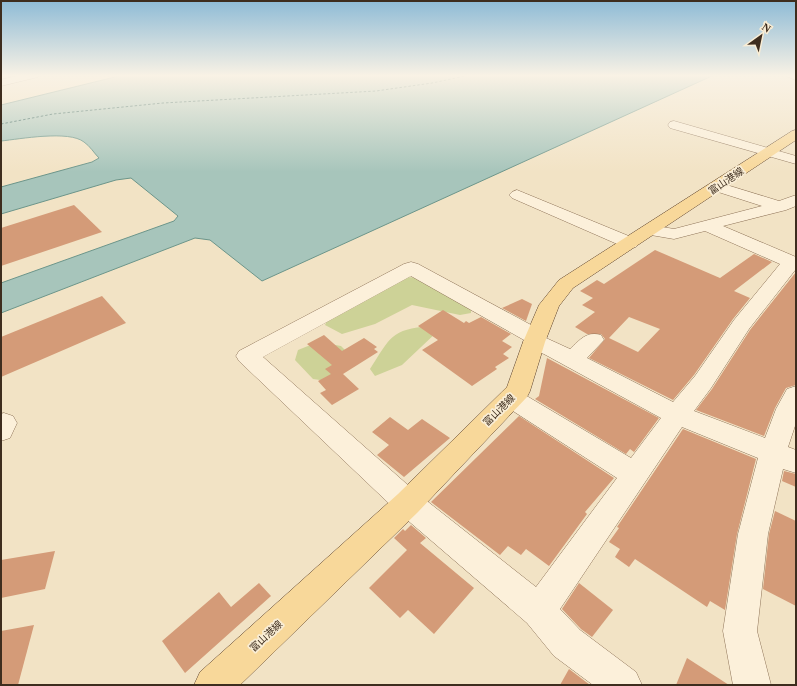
<svg xmlns="http://www.w3.org/2000/svg" width="797" height="686" font-family="'Times New Roman','Noto Sans JP',serif">
  <style>
    .green { fill: #cdd297 }
    .water { fill: #a7c5bb; stroke: #6c958a }
    .lines { fill: none; stroke-linecap: round; stroke-linejoin: round }
    .ferry { stroke: #2c5f5a; stroke-width: 1; stroke-dasharray: 2.5 2; stroke-linecap: butt }
    .building { fill: #d49b78; fill-rule: evenodd }
    .minor-casing { stroke: #8f7459; stroke-width: 1 }
    .major-casing { stroke: #5d422d; stroke-width: 1 }
    .minor { fill: #fcf0da; fill-rule: evenodd }
    .major { fill: #f8d89a; fill-rule: evenodd }
    .labels { text-anchor: middle; dominant-baseline: central; stroke-width: 3.5; stroke-linejoin: round; paint-order: stroke }
    .street-label { font-size: 10px; fill: #3e2d1e; stroke: #f9edd5 }
  </style>
  <rect width="100%" height="100%" fill="#f2e3c5"/>
  <!-- green -->
  <g class="green">
    <path d="M 408,277 L 417,278 L 471,308 L 471,313 L 460,315 L 412,305 L 375,324 L 342,334 L 325,325 L 330,314 Z"/>
    <path d="M 430,326 L 438,331 L 402,365 L 375,376 L 370,369 C 390,338 391,329 430,326 Z"/>
    <path d="M 318,342 L 341,346 L 348,353 L 327,381 L 313,379 L 295,360 L 298,350 Z"/>
  </g>
  <!-- water -->
  <path class="water" d="M 123,75 L 714,75 L 262,281 L 210,240 L 195,238 L 1,313 L 1,283 L 174,221 L 178,216 L 131,178 L 116,180 L 1,214 L 1,187 L 92,162 L 99,158 C 94,153 90,146 84,142 C 69,130 20,139 1,141 L 1,105 Z"/>
  <g class="lines">
    <!-- ferry -->
    <path class="ferry" d="M 1,124 L 53,114 L 163,103 L 376,91 L 432,83 L 470,75"/>
  </g>
  <!-- building -->
  <g class="building">
    <path d="M 74,205 L 102,232 L 1,266 L 1,228 Z"/>
    <path d="M 655,250 L 720,278 L 754,254 L 772,262 L 734,291 L 750,298 L 733,319 L 694,375 L 673,400 L 589,358 L 605,339 L 601,334 L 587,334 L 575,327 L 595,312 L 582,305 L 593,298 L 580,291 L 597,280 L 604,284 ZM 629,317 L 660,329 L 638,352 L 609,338 Z"/>
    <path d="M 796,272 L 796,385 L 786,388 L 775,408 L 764,436 L 696,410 L 712,389 L 750,330 Z"/>
    <path d="M 102,296 L 126,323 L 1,377 L 1,337 Z"/>
    <path d="M 522,299 L 532,304 L 526,321 L 502,308 Z"/>
    <path d="M 443,310 L 464,323 L 466,321 L 469,323 L 481,317 L 511,334 L 502,341 L 512,347 L 503,354 L 509,358 L 495,367 L 497,369 L 472,386 L 422,350 L 438,340 L 418,326 Z"/>
    <path d="M 324,335 L 342,351 L 364,338 L 377,347 L 374,349 L 378,352 L 343,374 L 359,389 L 332,405 L 320,393 L 326,390 L 318,381 L 331,374 L 325,369 L 332,365 L 307,344 Z"/>
    <path d="M 547,358 L 659,418 L 634,452 L 630,449 L 626,454 L 535,399 L 539,396 Z"/>
    <path d="M 519,416 L 614,478 L 585,512 L 587,514 L 549,566 L 526,549 L 521,555 L 508,546 L 500,555 L 431,502 Z"/>
    <path d="M 390,417 L 408,430 L 422,419 L 450,438 L 404,477 L 377,455 L 389,445 L 372,432 Z"/>
    <path d="M 683,429 L 756,459 L 737,534 L 725,610 L 710,601 L 707,607 L 635,559 L 629,567 L 615,557 L 620,549 L 609,542 L 619,528 L 617,527 Z"/>
    <path d="M 784,471 L 796,474 L 796,487 L 782,481 Z"/>
    <path d="M 775,511 L 796,521 L 796,606 L 763,589 L 769,534 Z"/>
    <path d="M 411,525 L 426,538 L 420,543 L 474,588 L 434,634 L 408,610 L 400,618 L 369,588 L 407,550 L 394,538 L 403,529 L 405,531 Z"/>
    <path d="M 55,551 L 45,589 L 1,598 L 1,560 Z"/>
    <path d="M 259,583 L 271,596 L 185,673 L 162,641 L 219,592 L 231,607 Z"/>
    <path d="M 579,583 L 613,610 L 592,637 L 581,629 L 562,609 Z"/>
    <path d="M 34,625 L 18,685 L 1,685 L 1,631 Z"/>
    <path d="M 687,658 L 729,685 L 676,685 Z"/>
    <path d="M 569,669 L 590,685 L 560,685 Z"/>
  </g>
  <g class="lines">
    <defs>
      <g id="minor">
        <path d="M 20,75 L 39,75 L 38,77 L 1,86 L 1,80 Z"/>
        <path d="M 784,75 L 796,75 L 796,80 Z"/>
        <path d="M 674,121 L 796,156 L 796,164 L 670,128 L 668,125 L 670,122 Z"/>
        <path d="M 717,182 L 779,201 L 796,195 L 796,206 L 786,210 L 723,226 L 796,257 L 796,269 L 749,329 L 711,388 L 694,411 L 765,438 L 776,409 L 787,389 L 796,386 L 796,423 L 788,447 L 796,450 L 796,473 L 783,469 L 768,534 L 757,631 L 771,685 L 733,685 L 723,631 L 738,534 L 758,458 L 682,427 L 560,609 L 580,630 L 636,672 L 642,685 L 593,685 L 554,656 L 527,623 L 398,512 L 239,361 L 236,356 L 239,351 L 404,264 L 411,262 L 418,264 L 544,332 L 547,337 L 546,338 L 570,349 C 580,340 586,331 601,335 L 604,340 L 587,358 L 673,402 L 695,376 L 734,320 L 780,264 L 705,231 L 674,239 L 645,234 L 643,230 L 645,226 L 651,225 L 674,229 L 762,206 L 712,190 L 709,187 L 712,184 ZM 411,276 L 524,340 L 523,342 L 526,347 L 544,354 L 661,418 L 631,458 L 520,392 L 511,389 L 502,392 L 499,398 L 502,404 L 617,478 L 536,587 L 418,494 L 263,357 Z"/>
        <path d="M 517,190 L 636,239 L 639,243 L 636,247 L 630,248 L 624,247 L 512,198 L 509,195 L 512,192 Z"/>
        <path d="M 4,413 L 13,416 L 17,423 L 10,438 L 1,441 L 1,414 Z"/>
      </g>
      <path id="major" d="M 796,130 L 796,140 L 573,288 L 559,306 L 545,342 L 530,391 L 527,397 L 418,512 L 240,685 L 194,685 L 200,672 L 398,494 L 507,387 L 523,342 L 539,305 L 559,280 L 792,131 Z"/>
    </defs>
    <!-- minor casing -->
    <use href="#minor" class="minor-casing"/>
    <!-- major casing -->
    <use href="#major" class="major-casing"/>
    <!-- minor -->
    <use href="#minor" class="minor"/>
    <!-- major -->
    <use href="#major" class="major"/>
  </g>
  <!-- sky -->
  <linearGradient id="sky" x2="0" y2="1"><stop stop-color="#8ebbd6"/><stop offset="0.44" stop-color="#f9f2e5"/><stop offset="1" stop-color="#f9f2e5" stop-opacity="0"/></linearGradient>
  <rect width="797" height="172" fill="url(#sky)"/>
  <g class="labels">
    <!-- street labels -->
    <g class="street-label">
      <text transform="translate(726 181) rotate(-34)">富山港線</text>
      <text transform="translate(499 410) rotate(-45)">富山港線</text>
      <text transform="translate(266 636) rotate(-43)">富山港線</text>
    </g>
  </g>
  <!-- border -->
  <rect width="797" height="686" fill="none" stroke="#3e2d1e" stroke-width="4"/>
  <!-- north arrow -->
  <g transform="translate(761 36) rotate(33)" stroke="#f9edd5" stroke-width="3" paint-order="stroke">
  <path d="M0-3L7 15L0 10L-7 15Z" fill="#3e2d1e"/>
  <text y="-6" font-size="11" font-weight="bold" text-anchor="middle" fill="#3e2d1e">N</text>
  </g>
</svg>
